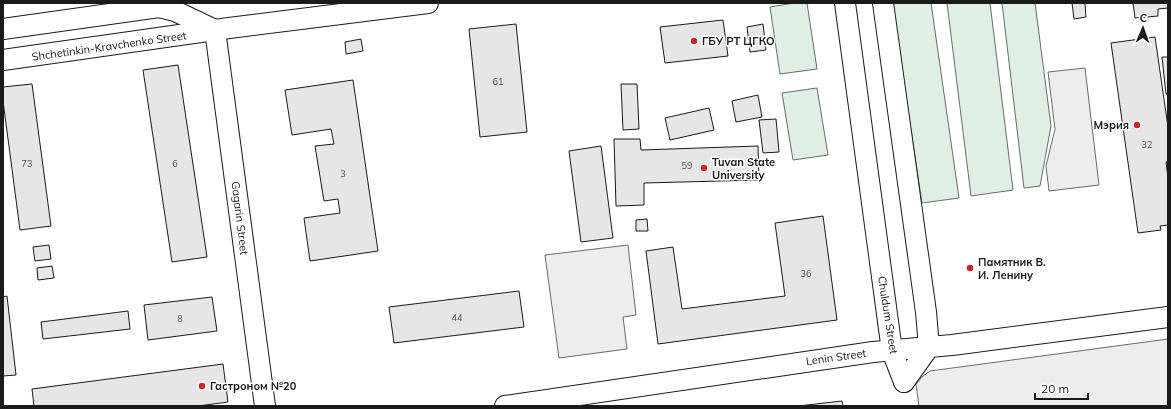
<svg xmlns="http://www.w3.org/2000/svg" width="1171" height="409" font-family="Mulish,sans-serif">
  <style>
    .green { fill: #e0efe3; stroke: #6a6a6a }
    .parking { fill: #ededed; stroke: #6a6a6a }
    .building { fill: #e6e6e6; stroke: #1a1a1a }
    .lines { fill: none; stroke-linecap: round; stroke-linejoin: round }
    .minor-casing { stroke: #1a1a1a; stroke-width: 22 }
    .minor { stroke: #fff; stroke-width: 20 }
    .poi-dot { fill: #c62828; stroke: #fff; stroke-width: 1.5 }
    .labels { text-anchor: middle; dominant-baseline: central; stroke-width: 3; stroke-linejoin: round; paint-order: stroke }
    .number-label { font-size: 9px; fill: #4d4d4d }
    .poi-label { font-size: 11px; font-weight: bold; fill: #1a1a1a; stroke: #fff; text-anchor: start }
    .street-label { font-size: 11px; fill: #1a1a1a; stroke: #fff }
  </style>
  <rect width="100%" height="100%" fill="#fff"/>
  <!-- green -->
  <g class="green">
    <path d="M 794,3 L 807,3 L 817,69 L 780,74 L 770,7 Z"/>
    <path d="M 892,3 L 931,3 L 959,198 L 922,203 Z"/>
    <path d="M 947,3 L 990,3 L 1013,190 L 971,196 Z"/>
    <path d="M 1002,3 L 1035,3 L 1051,126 L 1040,186 L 1024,188 Z"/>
    <path d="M 817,88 L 828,155 L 793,160 L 782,93 Z"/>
  </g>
  <!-- parking -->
  <g class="parking">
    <path d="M 1085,68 L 1099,185 L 1049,191 L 1046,166 L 1055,129 L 1048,72 Z"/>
    <path d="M 628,245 L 636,315 L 623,317 L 627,349 L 559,358 L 545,255 Z"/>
    <path d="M 1168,339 L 1168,406 L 919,406 L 916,384 L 923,376 L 930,371 Z"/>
  </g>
  <!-- building -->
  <g class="building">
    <path d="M 1072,3 L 1085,3 L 1086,17 L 1074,19 Z"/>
    <path d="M 1133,3 L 1168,3 L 1168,8 L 1158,9 L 1158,16 L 1135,18 Z"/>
    <path d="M 723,20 L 728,56 L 665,63 L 660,27 Z"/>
    <path d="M 516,24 L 527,132 L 480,137 L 469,29 Z"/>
    <path d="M 763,24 L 766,50 L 750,52 L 747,27 Z"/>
    <path d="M 1155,37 L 1168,127 L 1168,162 L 1166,162 L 1168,178 L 1168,225 L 1160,226 L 1161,230 L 1138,233 L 1111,43 Z"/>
    <path d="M 361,39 L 363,51 L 346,54 L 345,42 Z"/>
    <path d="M 1162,57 L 1168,57 L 1168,94 L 1166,94 Z"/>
    <path d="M 178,65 L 207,257 L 172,262 L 143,70 Z"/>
    <path d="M 353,80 L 378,251 L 310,261 L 304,218 L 340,213 L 338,199 L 324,201 L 315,146 L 334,144 L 331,129 L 292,135 L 285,90 Z"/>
    <path d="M 32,84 L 51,226 L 20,230 L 3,101 L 3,87 Z"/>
    <path d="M 621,84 L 637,84 L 639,129 L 623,130 Z"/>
    <path d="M 758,95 L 762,117 L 736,122 L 732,101 Z"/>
    <path d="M 709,108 L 714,130 L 670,140 L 665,118 Z"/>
    <path d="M 776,119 L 779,152 L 763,153 L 759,120 Z"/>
    <path d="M 614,139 L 640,139 L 641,150 L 758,146 L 759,180 L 644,183 L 644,205 L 616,206 Z"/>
    <path d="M 601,146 L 613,238 L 581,242 L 569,151 Z"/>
    <path d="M 823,216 L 837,320 L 658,344 L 646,251 L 673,247 L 682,309 L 785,296 L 775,223 Z"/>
    <path d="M 647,219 L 648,231 L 636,231 L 636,220 Z"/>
    <path d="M 49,245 L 51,259 L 35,261 L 33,247 Z"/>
    <path d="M 52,266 L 54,278 L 38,280 L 37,268 Z"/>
    <path d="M 519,291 L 524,327 L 394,343 L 389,307 Z"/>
    <path d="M 7,296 L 16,375 L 3,376 L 3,297 Z"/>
    <path d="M 212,297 L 217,331 L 148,340 L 144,305 Z"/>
    <path d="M 128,311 L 130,329 L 43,339 L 41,322 Z"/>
    <path d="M 223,364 L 228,402 L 198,406 L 34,406 L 32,389 Z"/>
    <path d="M 842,401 L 843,406 L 798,406 Z"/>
  </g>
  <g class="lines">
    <defs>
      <g id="minor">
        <path d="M 845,3 L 892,351 L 904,382"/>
        <path d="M 883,3 L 926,312 L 929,347 L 904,382"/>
        <path d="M 3,29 L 159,7 L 175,11 L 215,30"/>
        <path d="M 215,30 L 265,406"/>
        <path d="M 3,60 L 229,28 L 428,3"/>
        <path d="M 505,406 L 873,352 L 952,345 L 1168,317"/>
      </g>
    </defs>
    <!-- minor casing -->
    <use href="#minor" class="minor-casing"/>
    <!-- minor -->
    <use href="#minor" class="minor"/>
  </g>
  <!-- markers -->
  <g class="poi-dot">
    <circle cx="694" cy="41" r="4"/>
    <circle cx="1137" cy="125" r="4"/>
    <circle cx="704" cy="168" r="4"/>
    <circle cx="970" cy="268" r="4"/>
    <circle cx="202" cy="386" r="4"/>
  </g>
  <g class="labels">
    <!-- number labels -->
    <g class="number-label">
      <text x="498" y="81">61</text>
      <text x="1147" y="144">32</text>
      <text x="27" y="163">73</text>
      <text x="175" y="163">6</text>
      <text x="687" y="165">59</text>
      <text x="343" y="173">3</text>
      <text x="806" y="273">36</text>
      <text x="457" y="317">44</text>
      <text x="180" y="318">8</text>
    </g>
    <!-- poi labels -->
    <g class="poi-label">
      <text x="702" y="41">ГБУ РТ ЦГКО</text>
      <text x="1129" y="125" text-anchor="end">Мэрия</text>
      <text x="712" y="162">Tuvan State<tspan x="712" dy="13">University</tspan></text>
      <text x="978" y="262">Памятник В.<tspan x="978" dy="13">И. Ленину</tspan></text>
      <text x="210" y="386">Гастроном №20</text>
    </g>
    <!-- street labels -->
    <g class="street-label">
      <text transform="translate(109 46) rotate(-8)">Shchetinkin-Kravchenko Street</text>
      <text transform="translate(240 218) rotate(83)">Gagarin Street</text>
      <text transform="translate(888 315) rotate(81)">Chuldum Street</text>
      <text transform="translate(836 357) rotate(-8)">Lenin Street</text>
    </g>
  </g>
  <!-- border -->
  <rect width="1171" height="409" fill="none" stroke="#1a1a1a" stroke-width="8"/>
  <!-- north arrow -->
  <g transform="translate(1143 28) rotate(2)" stroke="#ffffff" stroke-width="3" paint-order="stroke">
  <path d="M0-3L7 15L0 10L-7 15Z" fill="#1a1a1a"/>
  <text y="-6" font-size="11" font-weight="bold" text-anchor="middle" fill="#1a1a1a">С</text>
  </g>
  <!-- scale -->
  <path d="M1035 393v6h53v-6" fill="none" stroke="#1a1a1a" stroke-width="2"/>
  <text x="1041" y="393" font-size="12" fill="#1a1a1a" stroke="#ffffff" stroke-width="3" paint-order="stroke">20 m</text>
</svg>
